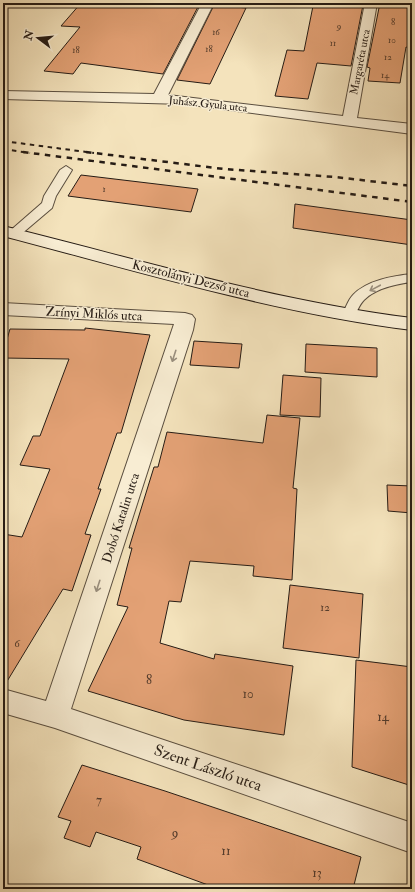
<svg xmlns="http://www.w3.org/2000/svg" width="415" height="892" font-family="'IM FELL Double Pica',serif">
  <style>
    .building { fill: #e3a175; stroke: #261c15 }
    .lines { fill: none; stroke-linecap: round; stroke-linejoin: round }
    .lane-casing { stroke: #5a4e3f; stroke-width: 2 }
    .street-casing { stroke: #5a4e3f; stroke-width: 2 }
    .secondary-casing { stroke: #261c15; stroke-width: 2 }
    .lane { fill: #f8edd3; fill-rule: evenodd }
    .street { fill: #f8edd3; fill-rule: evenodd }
    .secondary { fill: #f8edd3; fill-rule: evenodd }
    .rail-far1 { stroke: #261c15; stroke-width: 2; stroke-dasharray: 4.5 4.5; stroke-linecap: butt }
    .rail { stroke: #261c15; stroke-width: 2.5; stroke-dasharray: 5.5 5.5; stroke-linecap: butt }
    .oneway { stroke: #9a8f7e }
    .labels { text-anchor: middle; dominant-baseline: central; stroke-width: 3; stroke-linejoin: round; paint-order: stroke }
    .far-number-label { font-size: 9px; fill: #553d2d }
    .far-street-label { font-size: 11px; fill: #261c15; stroke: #f8edd3 }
    .number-label { font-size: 11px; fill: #553d2d }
    .street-label { font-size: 13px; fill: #261c15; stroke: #f8edd3 }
    .near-number-label { font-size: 13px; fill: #553d2d }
    .near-street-label { font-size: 16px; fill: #261c15; stroke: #f8edd3 }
  </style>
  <rect width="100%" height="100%" fill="#f4e3bc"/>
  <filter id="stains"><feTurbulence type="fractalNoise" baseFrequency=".005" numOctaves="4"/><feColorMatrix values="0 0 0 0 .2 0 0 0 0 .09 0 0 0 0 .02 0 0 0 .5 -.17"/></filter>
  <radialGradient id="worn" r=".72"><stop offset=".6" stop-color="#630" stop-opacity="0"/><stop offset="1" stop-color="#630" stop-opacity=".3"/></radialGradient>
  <!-- building -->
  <g class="building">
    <path d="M 81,3 L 200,3 L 163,74 L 81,63 L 73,74 L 44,71 L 80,27 L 61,26 Z"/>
    <path d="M 215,3 L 238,3 L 236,7 L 246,8 L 210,84 L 177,80 Z"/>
    <path d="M 329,3 L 363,5 L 351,66 L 317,63 L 308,99 L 275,96 L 287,50 L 304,51 L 313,6 L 328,7 Z"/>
    <path d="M 380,3 L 412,3 L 410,48 L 406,47 L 400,83 L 368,81 L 370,68 L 367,67 Z"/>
    <path d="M 81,175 L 198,189 L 191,212 L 68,196 Z"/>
    <path d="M 295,204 L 412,220 L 412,245 L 293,228 Z"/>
    <path d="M 85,328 L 150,335 L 121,433 L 117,433 L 98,489 L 101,489 L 85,534 L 91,535 L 72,591 L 63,589 L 3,688 L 3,534 L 22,537 L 50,469 L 20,465 L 33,436 L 40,436 L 69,359 L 3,358 L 3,353 L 10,329 L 85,330 Z"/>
    <path d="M 194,341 L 242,344 L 239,368 L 190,365 Z"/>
    <path d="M 306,344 L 377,348 L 377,377 L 305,372 Z"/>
    <path d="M 283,375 L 321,378 L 320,417 L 280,415 Z"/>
    <path d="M 267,415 L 300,418 L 293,488 L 297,489 L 292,580 L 253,576 L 254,566 L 190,561 L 181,602 L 169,601 L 160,643 L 214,659 L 215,654 L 293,666 L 284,735 L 184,720 L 88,691 L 128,607 L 117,605 L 132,548 L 129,548 L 154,467 L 158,467 L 167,432 L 263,443 Z"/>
    <path d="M 387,485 L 412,486 L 412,513 L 388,511 Z"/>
    <path d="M 290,585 L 363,594 L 359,658 L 283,648 Z"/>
    <path d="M 356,660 L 412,667 L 412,786 L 352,767 Z"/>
    <path d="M 82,765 L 165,791 L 361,857 L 353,889 L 219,889 L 137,859 L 141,847 L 96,832 L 90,847 L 64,838 L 71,821 L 58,817 Z"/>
  </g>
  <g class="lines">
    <defs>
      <g id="lane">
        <path d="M 66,166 L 72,170 L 56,196 L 52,208 L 19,236 L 11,236 L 9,233 L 11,230 L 42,203 L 44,196 L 60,170 Z"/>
        <path d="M 412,274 L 412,282 C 396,284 376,288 364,300 C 359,305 357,312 354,317 L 344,317 L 342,314 C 346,308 348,300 353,295 C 367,280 393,276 412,274 Z"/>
      </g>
      <g id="street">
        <path d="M 202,3 L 214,3 L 168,95 L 343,116 L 365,3 L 377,3 L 357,118 L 412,124 L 412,134 L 184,104 L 3,99 L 3,91 L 154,94 Z"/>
        <path d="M 3,303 L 185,313 L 192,315 L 195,319 L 193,330 L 71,709 L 412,823 L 412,853 L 55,728 L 3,713 L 3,689 L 46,701 L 174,324 L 3,315 Z"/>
      </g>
      <path id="secondary" d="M 3,226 C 138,259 273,301 412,318 L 412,330 C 275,313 137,271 3,236 Z"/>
    </defs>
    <!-- lane casing -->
    <use href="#lane" class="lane-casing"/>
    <!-- street casing -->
    <use href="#street" class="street-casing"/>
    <!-- secondary casing -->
    <use href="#secondary" class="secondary-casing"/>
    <!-- lane -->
    <use href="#lane" class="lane"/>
    <!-- street -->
    <use href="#street" class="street"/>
    <!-- secondary -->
    <use href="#secondary" class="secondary"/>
    <!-- rail-far1 -->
    <g class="rail-far1">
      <path d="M 3,141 L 94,153"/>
      <path d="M 3,149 L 30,153"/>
    </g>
    <!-- rail -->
    <g class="rail">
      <path d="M 23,152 L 412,202"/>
      <path d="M 86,152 L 224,169 L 335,177 L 412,186"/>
    </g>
  </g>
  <!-- one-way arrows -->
  <defs><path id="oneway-shaft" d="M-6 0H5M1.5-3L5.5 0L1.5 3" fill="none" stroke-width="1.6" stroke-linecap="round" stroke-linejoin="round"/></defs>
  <g class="oneway">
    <use href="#oneway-shaft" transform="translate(375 288) rotate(152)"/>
    <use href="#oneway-shaft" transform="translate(174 356) rotate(108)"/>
    <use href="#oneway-shaft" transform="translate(98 586) rotate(108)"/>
  </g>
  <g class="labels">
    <!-- far-number labels -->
    <g class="far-number-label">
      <text x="393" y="22">8</text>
      <text x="339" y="26">9</text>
      <text x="216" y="32">16</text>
      <text x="392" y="40">10</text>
      <text x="333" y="43">11</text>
      <text x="209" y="49">18</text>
      <text x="76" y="50">18</text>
      <text x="388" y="57">12</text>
      <text x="385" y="75">14</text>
      <text x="104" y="189">1</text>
    </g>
    <!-- far-street labels -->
    <g class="far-street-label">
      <text transform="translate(360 62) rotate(-79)">Margaréta utca</text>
      <text transform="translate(208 104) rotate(6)">Juhász Gyula utca</text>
    </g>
    <!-- number labels -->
    <g class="number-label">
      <text x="325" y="607">12</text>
      <text x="17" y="643">6</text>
    </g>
    <!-- street labels -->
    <g class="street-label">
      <text transform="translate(191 279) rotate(14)">Kosztolányi Dezső utca</text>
      <text transform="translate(94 314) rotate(3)">Zrínyi Miklós utca</text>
      <text transform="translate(121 518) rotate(-72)">Dobó Katalin utca</text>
    </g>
    <!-- near-number labels -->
    <g class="near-number-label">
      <text x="149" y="680">8</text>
      <text x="248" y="694">10</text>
      <text x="383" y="717">14</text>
      <text x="99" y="800">7</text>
      <text x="175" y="833">9</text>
      <text x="226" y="851">11</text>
      <text x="317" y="873">13</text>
    </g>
    <!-- near-street labels -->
    <g class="near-street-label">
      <text transform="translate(208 768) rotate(19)">Szent László utca</text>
    </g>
  </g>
  <!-- margin -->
  <rect width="415" height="892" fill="none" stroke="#f4e3bc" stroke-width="16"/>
  <rect x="4" y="4" width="407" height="884" fill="none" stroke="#261c15" stroke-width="2"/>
  <rect x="8" y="8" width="399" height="876" fill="none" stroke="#261c15"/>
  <!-- north arrow -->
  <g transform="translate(38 38) rotate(286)" stroke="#f8edd3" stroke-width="3" paint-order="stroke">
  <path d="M0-3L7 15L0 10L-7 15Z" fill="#261c15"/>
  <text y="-6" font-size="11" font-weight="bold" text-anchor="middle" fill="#261c15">N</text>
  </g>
  <rect width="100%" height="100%" filter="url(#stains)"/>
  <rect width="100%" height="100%" fill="url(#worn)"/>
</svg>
